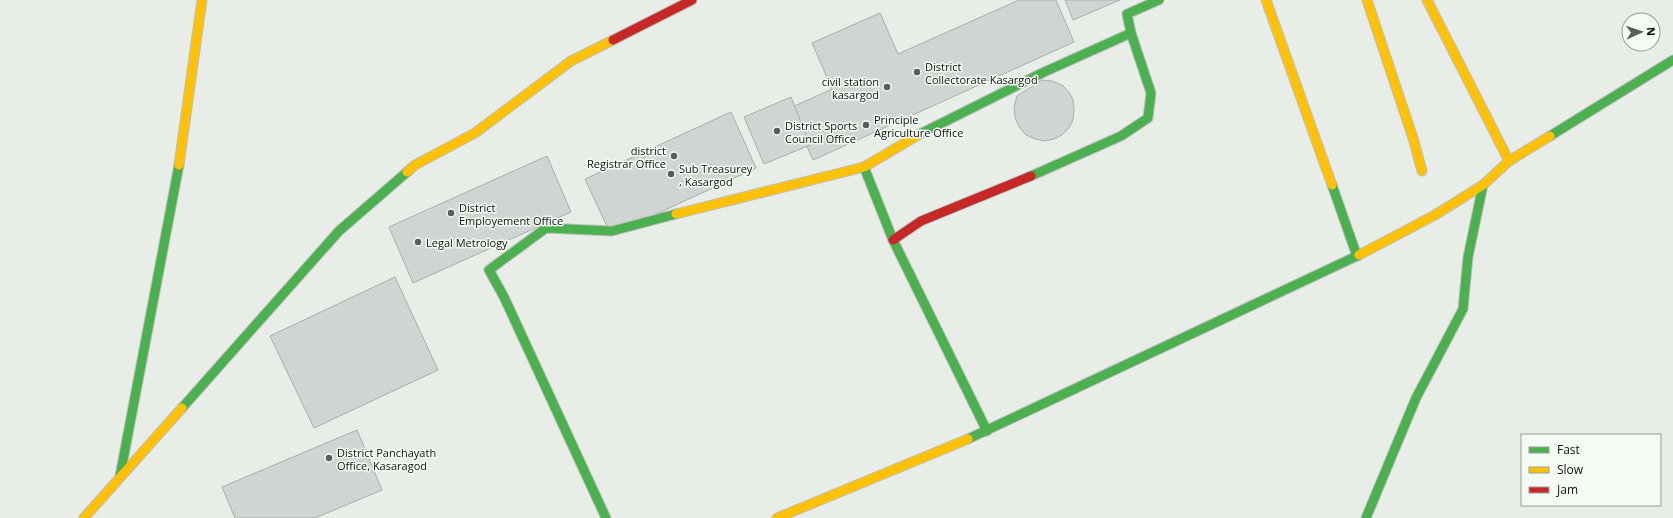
<svg xmlns="http://www.w3.org/2000/svg" width="1673" height="518" font-family="'Open Sans',sans-serif">
  <style>
    .building { fill: #d1d5d1; stroke: #a9ada9 }
    .lines { fill: none; stroke-linecap: round; stroke-linejoin: round }
    .fast-casing { stroke: #bdc0bd; stroke-width: 11 }
    .slow-casing { stroke: #bdc0bd; stroke-width: 11 }
    .jam-casing { stroke: #bdc0bd; stroke-width: 11 }
    .fast { stroke: #4caf50; stroke-width: 9 }
    .slow { stroke: #ffc107; stroke-width: 9 }
    .jam { stroke: #c62828; stroke-width: 9 }
    .poi-dot { fill: #5a5d5a; stroke: #f4fbf4; stroke-width: 1.5 }
    .labels { text-anchor: middle; dominant-baseline: central; stroke-width: 3; stroke-linejoin: round; paint-order: stroke }
    .poi-label { font-size: 11px; fill: #0e100e; stroke: #f4fbf4; text-anchor: start }
  </style>
  <rect width="100%" height="100%" fill="#e8ede8"/>
  <!-- building -->
  <g class="building">
    <path d="M 1019,0 L 1056,0 L 1074,42 L 813,160 L 790,108 L 832,89 L 812,43 L 880,13 L 898,54 Z"/>
    <path d="M 1065,0 L 1120,0 L 1073,20 Z"/>
    <path d="M 1042,80 L 1052,81 L 1062,85 L 1069,92 L 1073,100 L 1074,110 L 1073,120 L 1069,128 L 1062,135 L 1054,139 L 1045,141 L 1035,139 L 1026,135 L 1019,127 L 1015,117 L 1014,107 L 1017,96 Z"/>
    <path d="M 791,97 L 810,145 L 764,164 L 744,117 Z"/>
    <path d="M 731,112 L 756,168 L 611,235 L 585,179 Z"/>
    <path d="M 547,156 L 571,212 L 413,283 L 389,227 Z"/>
    <path d="M 395,277 L 438,370 L 314,428 L 270,336 Z"/>
    <path d="M 357,430 L 382,490 L 315,518 L 235,518 L 222,487 Z"/>
  </g>
  <g class="lines">
    <defs>
      <g id="fast">
        <path d="M 920,134 L 1042,73 L 1131,33 L 1127,14 L 1159,0"/>
        <path d="M 1550,136 L 1673,60"/>
        <path d="M 864,167 L 893,240 L 987,431"/>
        <path d="M 1031,176 L 1121,136 L 1148,118 L 1151,93 L 1131,33"/>
        <path d="M 1332,185 L 1357,256"/>
        <path d="M 182,408 L 339,231 L 407,172"/>
        <path d="M 968,439 L 1359,255"/>
        <path d="M 120,476 L 179,165"/>
        <path d="M 606,518 L 504,297 L 489,270 L 546,228 L 612,231 L 676,214"/>
        <path d="M 1366,518 L 1416,398 L 1463,309 L 1468,257 L 1483,185"/>
      </g>
      <g id="slow">
        <path d="M 1266,0 L 1332,185"/>
        <path d="M 1367,0 L 1413,138 L 1422,171"/>
        <path d="M 1427,0 L 1509,161"/>
        <path d="M 179,165 L 202,0"/>
        <path d="M 407,172 L 415,165 L 475,133 L 571,61 L 613,40"/>
        <path d="M 676,214 L 864,167 L 920,134"/>
        <path d="M 1359,255 L 1435,215 L 1483,185 L 1509,161 L 1550,136"/>
        <path d="M 84,518 L 182,408"/>
        <path d="M 777,518 L 968,439"/>
      </g>
      <g id="jam">
        <path d="M 613,40 L 692,0"/>
        <path d="M 893,240 L 921,221 L 1031,176"/>
      </g>
    </defs>
    <!-- fast casing -->
    <use href="#fast" class="fast-casing"/>
    <!-- slow casing -->
    <use href="#slow" class="slow-casing"/>
    <!-- jam casing -->
    <use href="#jam" class="jam-casing"/>
    <!-- fast -->
    <use href="#fast" class="fast"/>
    <!-- slow -->
    <use href="#slow" class="slow"/>
    <!-- jam -->
    <use href="#jam" class="jam"/>
  </g>
  <!-- markers -->
  <g class="poi-dot">
    <circle cx="917" cy="72" r="4"/>
    <circle cx="887" cy="87" r="4"/>
    <circle cx="866" cy="125" r="4"/>
    <circle cx="777" cy="131" r="4"/>
    <circle cx="674" cy="156" r="4"/>
    <circle cx="671" cy="174" r="4"/>
    <circle cx="451" cy="213" r="4"/>
    <circle cx="418" cy="242" r="4"/>
    <circle cx="329" cy="458" r="4"/>
  </g>
  <g class="labels">
    <!-- poi labels -->
    <g class="poi-label">
      <text x="925" y="66">District<tspan x="925" dy="13">Collectorate Kasargod</tspan></text>
      <text x="879" y="81" text-anchor="end">civil station<tspan x="879" dy="13">kasargod</tspan></text>
      <text x="874" y="119">Principle<tspan x="874" dy="13">Agriculture Office</tspan></text>
      <text x="785" y="125">District Sports<tspan x="785" dy="13">Council Office</tspan></text>
      <text x="666" y="150" text-anchor="end">district<tspan x="666" dy="13">Registrar Office</tspan></text>
      <text x="679" y="168">Sub Treasurey<tspan x="679" dy="13">, Kasargod</tspan></text>
      <text x="459" y="207">District<tspan x="459" dy="13">Employement Office</tspan></text>
      <text x="426" y="242">Legal Metrology</text>
      <text x="337" y="452">District Panchayath<tspan x="337" dy="13">Office, Kasaragod</tspan></text>
    </g>
  </g>
  <!-- legend -->
  <rect x="1521" y="434" width="140" height="72" fill="#f4fbf4" stroke="#989d98"/>
  <rect x="1529" y="447" width="20" height="6" fill="#4caf50" stroke="#989d98"/>
  <text x="1557" y="454" font-size="12" fill="#0e100e">Fast</text>
  <rect x="1529" y="467" width="20" height="6" fill="#ffc107" stroke="#989d98"/>
  <text x="1557" y="474" font-size="12" fill="#0e100e">Slow</text>
  <rect x="1529" y="487" width="20" height="6" fill="#c62828" stroke="#989d98"/>
  <text x="1557" y="494" font-size="12" fill="#0e100e">Jam</text>
  <!-- north arrow -->
  <g transform="translate(1641 32) rotate(87)"><circle r="19" fill="#f4fbf4" stroke="#989d98"/>
  <path d="M0-3L7 15L0 10L-7 15Z" fill="#5a5d5a"/>
  <text y="-6" font-size="11" font-weight="bold" text-anchor="middle" fill="#0e100e">N</text>
  </g>
</svg>
